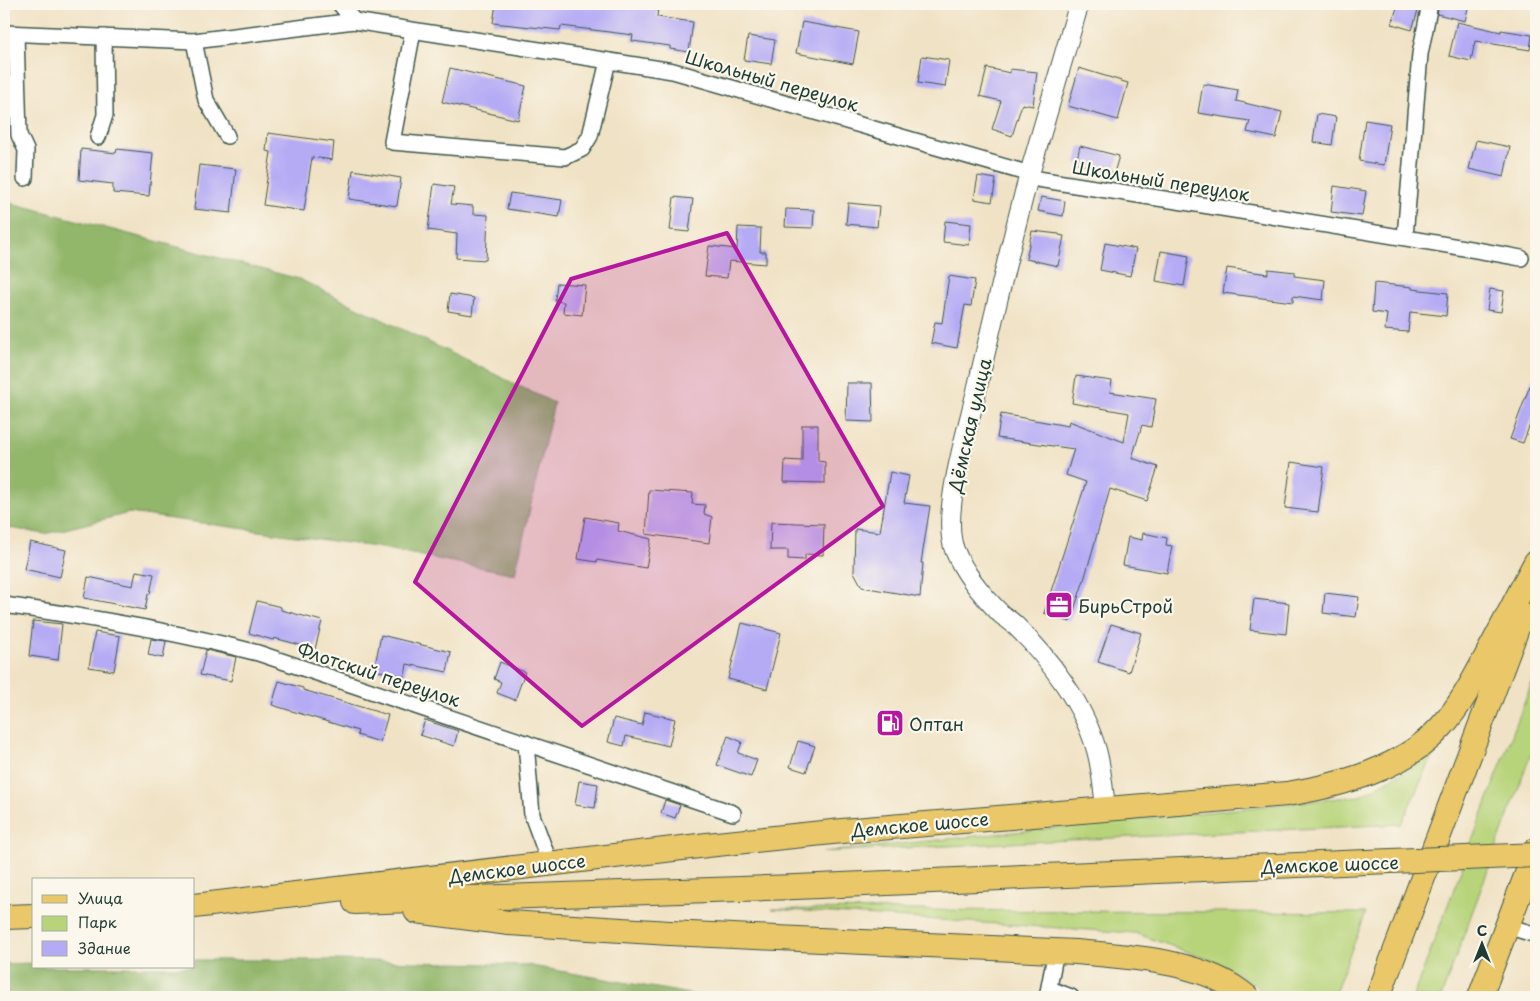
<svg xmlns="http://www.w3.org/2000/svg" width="1540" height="1001" font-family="'Playpen Sans',sans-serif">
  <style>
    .green { fill: #b8d47a; stroke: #6c8857 }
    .forest { fill: #92b66a; stroke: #587a4f }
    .building { fill: #b5abf5 }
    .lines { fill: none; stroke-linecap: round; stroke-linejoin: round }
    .minor-casing { stroke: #3e564a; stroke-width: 18 }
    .tertiary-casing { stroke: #3e564a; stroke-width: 21 }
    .primary-casing { stroke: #3e564a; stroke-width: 26 }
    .minor { stroke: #fff; stroke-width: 15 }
    .tertiary { stroke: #fff; stroke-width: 19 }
    .primary { stroke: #eac769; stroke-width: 24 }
    .primary-bridge-casing { stroke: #3e564a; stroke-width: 26; stroke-linecap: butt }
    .primary-bridge { stroke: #eac769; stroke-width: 24 }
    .marked { fill: #b5179e; fill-opacity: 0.2; stroke: #b5179e; stroke-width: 4; stroke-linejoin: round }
    .labels { text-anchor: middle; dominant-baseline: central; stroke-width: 4.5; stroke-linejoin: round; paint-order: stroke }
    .street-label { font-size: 18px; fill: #1f3d34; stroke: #fbf7ec }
    .poi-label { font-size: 18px; fill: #1f3d34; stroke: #fbf7ec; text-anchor: start }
  </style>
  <rect width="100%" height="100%" fill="#fbf7ec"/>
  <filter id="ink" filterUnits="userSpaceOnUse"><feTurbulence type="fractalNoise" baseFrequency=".02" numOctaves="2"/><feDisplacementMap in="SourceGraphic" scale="10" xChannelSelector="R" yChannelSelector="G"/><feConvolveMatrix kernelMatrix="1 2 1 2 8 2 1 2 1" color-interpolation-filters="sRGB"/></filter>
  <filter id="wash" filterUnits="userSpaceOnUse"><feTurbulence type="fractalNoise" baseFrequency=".0096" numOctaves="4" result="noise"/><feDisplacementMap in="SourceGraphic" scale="20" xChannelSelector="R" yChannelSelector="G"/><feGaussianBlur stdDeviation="1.12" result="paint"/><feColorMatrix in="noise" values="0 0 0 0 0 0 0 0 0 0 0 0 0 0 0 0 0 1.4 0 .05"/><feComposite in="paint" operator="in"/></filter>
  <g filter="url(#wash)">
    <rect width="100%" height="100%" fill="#f0e2c5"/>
    <!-- green -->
    <g class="green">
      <path d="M 1536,672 L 1536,740 L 1441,997 L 1413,997 Z"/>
      <path d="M 1433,755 L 1401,824 L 823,852 L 1360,796 Z"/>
      <path d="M 772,909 L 1366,913 L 1333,997 L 1266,997 L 1255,984 L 1219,963 L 1135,933 Z"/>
    </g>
    <!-- forest -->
    <g class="forest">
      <path d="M 4,201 L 299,279 L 554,403 L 515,574 L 376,547 L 129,513 L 45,534 L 4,527 Z"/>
      <path d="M 194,960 L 337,960 L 526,965 L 707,997 L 4,997 L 4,964 L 34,963 L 34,967 L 194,967 Z"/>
    </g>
    <g id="blocks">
      <!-- building -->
      <g class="building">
        <path d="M 496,4 L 627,4 L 658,8 L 657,17 L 693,22 L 689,52 L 670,49 L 670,46 L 632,41 L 633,35 L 561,26 L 560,30 L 493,23 Z"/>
        <path d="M 1398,4 L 1420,4 L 1412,30 L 1392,24 Z"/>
        <path d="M 1439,4 L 1469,4 L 1465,21 L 1437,14 Z"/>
        <path d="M 802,22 L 859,32 L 853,64 L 796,53 Z"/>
        <path d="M 1457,22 L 1501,32 L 1501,30 L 1532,35 L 1530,50 L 1475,41 L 1471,61 L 1449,56 Z"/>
        <path d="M 748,36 L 775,40 L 771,64 L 744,60 Z"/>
        <path d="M 922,56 L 949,60 L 945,87 L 918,83 Z"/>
        <path d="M 450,68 L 526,86 L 518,120 L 442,102 Z"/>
        <path d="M 987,68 L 1010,73 L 1010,69 L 1037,72 L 1033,106 L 1022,104 L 1012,136 L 992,129 L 1001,101 L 980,96 Z"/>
        <path d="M 1079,68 L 1128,83 L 1118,120 L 1068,106 Z"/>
        <path d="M 1203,84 L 1238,90 L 1236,101 L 1282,112 L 1276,138 L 1247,132 L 1250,121 L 1198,113 Z"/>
        <path d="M 1317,114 L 1336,117 L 1332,145 L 1313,142 Z"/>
        <path d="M 1365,120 L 1390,124 L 1384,165 L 1359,161 Z"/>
        <path d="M 268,133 L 334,142 L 332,160 L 312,157 L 304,211 L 263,205 L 271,152 L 266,151 Z"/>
        <path d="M 1476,140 L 1510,147 L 1504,177 L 1469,169 Z"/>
        <path d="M 1080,146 L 1119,156 L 1114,173 L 1076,163 Z"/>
        <path d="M 81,149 L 116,153 L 117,149 L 153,153 L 149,196 L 113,193 L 113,184 L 79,180 Z"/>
        <path d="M 199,165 L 236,169 L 231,213 L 194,209 Z"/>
        <path d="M 353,170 L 401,178 L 397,206 L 349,199 Z"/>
        <path d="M 978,176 L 996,179 L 992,202 L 974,199 Z"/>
        <path d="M 434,184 L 454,187 L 451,204 L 473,206 L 473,214 L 488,215 L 486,260 L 456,258 L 457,234 L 428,230 Z"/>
        <path d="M 1334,186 L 1366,191 L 1362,216 L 1331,212 Z"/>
        <path d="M 510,193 L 562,200 L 559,217 L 507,209 Z"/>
        <path d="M 674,197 L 693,199 L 689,232 L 670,230 Z"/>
        <path d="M 1041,197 L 1065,201 L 1063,216 L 1038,211 Z"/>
        <path d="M 848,203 L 879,206 L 877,227 L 846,224 Z"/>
        <path d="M 786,209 L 814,210 L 813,228 L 785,227 Z"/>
        <path d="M 945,221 L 971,224 L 969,245 L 943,242 Z"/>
        <path d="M 738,227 L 761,228 L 760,252 L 766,252 L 766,264 L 729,261 L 727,278 L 705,276 L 709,246 L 737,249 Z"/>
        <path d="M 1032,231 L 1059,234 L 1059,235 L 1064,236 L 1058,266 L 1026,259 Z"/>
        <path d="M 1105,243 L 1136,249 L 1130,276 L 1100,270 Z"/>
        <path d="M 1161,251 L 1189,256 L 1184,286 L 1156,281 Z"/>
        <path d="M 1227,268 L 1268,274 L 1268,269 L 1295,272 L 1294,276 L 1325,280 L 1323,300 L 1293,296 L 1293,302 L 1223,293 Z"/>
        <path d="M 949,276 L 975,280 L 971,306 L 965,305 L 957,348 L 931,343 L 935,322 L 942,323 Z"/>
        <path d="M 557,283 L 585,285 L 582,315 L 563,313 L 564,302 L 555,301 Z"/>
        <path d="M 1374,283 L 1412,287 L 1412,289 L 1448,293 L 1446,316 L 1410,312 L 1408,332 L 1385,330 L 1387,314 L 1372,312 Z"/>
        <path d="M 1490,289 L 1504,291 L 1501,312 L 1487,310 Z"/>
        <path d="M 450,294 L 474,298 L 472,315 L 448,311 Z"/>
        <path d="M 1535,372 L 1536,372 L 1536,408 L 1523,443 L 1510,439 Z"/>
        <path d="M 1076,376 L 1112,381 L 1110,392 L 1156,399 L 1151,427 L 1142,425 L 1132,458 L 1158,467 L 1147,501 L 1110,489 L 1084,580 L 1070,622 L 1044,613 L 1086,482 L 1066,475 L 1074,449 L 997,438 L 1001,414 L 1068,426 L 1069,421 L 1124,442 L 1129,413 L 1072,403 Z"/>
        <path d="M 847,383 L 872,383 L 873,422 L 846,421 Z"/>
        <path d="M 802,425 L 818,425 L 818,461 L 825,462 L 825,483 L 784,482 L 785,460 L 802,461 Z"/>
        <path d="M 1291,462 L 1324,467 L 1318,512 L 1285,508 Z"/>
        <path d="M 890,472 L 909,476 L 904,503 L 930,506 L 921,563 L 923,563 L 920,597 L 862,587 L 854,572 L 855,529 L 880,532 Z"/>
        <path d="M 649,490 L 693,493 L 692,504 L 705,505 L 704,514 L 712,517 L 709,543 L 646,534 Z"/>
        <path d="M 585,517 L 619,523 L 618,531 L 651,539 L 646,568 L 597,560 L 597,562 L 578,559 Z"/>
        <path d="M 771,522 L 824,524 L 823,555 L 805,554 L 805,560 L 788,559 L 788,550 L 770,550 Z"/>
        <path d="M 1143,533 L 1167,538 L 1166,545 L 1172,546 L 1167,573 L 1123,565 L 1128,537 L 1142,540 Z"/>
        <path d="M 30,542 L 66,550 L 60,577 L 24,569 Z"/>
        <path d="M 136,571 L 154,574 L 150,594 L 148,594 L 145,610 L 84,598 L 88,577 L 133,586 Z"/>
        <path d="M 1325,593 L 1359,597 L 1356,617 L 1323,613 Z"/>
        <path d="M 1254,599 L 1289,603 L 1286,634 L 1250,630 Z"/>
        <path d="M 257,601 L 281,607 L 281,610 L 322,621 L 315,649 L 274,638 L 273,640 L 249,633 Z"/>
        <path d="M 33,621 L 62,624 L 58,660 L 29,656 Z"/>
        <path d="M 742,623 L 781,633 L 767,689 L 728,679 Z"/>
        <path d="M 1111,624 L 1141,633 L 1129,672 L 1098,662 Z"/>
        <path d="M 95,632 L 120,636 L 114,671 L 89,667 Z"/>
        <path d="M 381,635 L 451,652 L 447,672 L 407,664 L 405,676 L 374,670 Z"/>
        <path d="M 151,639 L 166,641 L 163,658 L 148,655 Z"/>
        <path d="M 206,650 L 236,657 L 231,681 L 200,675 Z"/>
        <path d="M 500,662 L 525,672 L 515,700 L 497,693 L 501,682 L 494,679 Z"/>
        <path d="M 279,681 L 303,688 L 303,690 L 388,715 L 380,742 L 357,735 L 358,731 L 272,705 Z"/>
        <path d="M 645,712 L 675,719 L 669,746 L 626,736 L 624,746 L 608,742 L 614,718 L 642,725 Z"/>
        <path d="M 425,720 L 458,731 L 454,746 L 420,735 Z"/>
        <path d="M 728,736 L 742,742 L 738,753 L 757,760 L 751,777 L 717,765 Z"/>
        <path d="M 798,741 L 815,746 L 806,772 L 790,767 Z"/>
        <path d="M 579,781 L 598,784 L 595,808 L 575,805 Z"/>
        <path d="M 665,800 L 680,805 L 675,818 L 661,813 Z"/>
      </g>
    </g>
  </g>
  <g filter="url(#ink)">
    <use href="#blocks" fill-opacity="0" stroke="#3e564a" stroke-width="1"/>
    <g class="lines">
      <defs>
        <g id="minor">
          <path d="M 340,4 L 354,21"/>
          <path d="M 413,31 L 392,142 L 565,157 L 582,149 L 590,136 L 608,61"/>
          <path d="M 4,33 L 194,41 L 354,21 L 673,71 L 1030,174 L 1038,179 C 1199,205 1360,229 1521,258"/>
          <path d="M 16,34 L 19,135 L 26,150 L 25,178"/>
          <path d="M 194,41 L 206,100 L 227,136"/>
          <path d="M 98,137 L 105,115 L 104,37"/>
          <path d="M 1405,237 L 1420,54 L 1430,4"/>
          <path d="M 4,605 C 89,617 174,631 258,653 L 733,813"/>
          <path d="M 526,743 L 532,815 L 550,864"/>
          <path d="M 1507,926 L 1536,935"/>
          <path d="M 1050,989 L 1071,997"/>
          <path d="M 1047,997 L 1056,951"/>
        </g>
        <path id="tertiary" d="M 1079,4 C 1063,60 1046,116 1030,172 C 1010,245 993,319 976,393 C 967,431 940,517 955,551 C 965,575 983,596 1001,614 C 1006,618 1011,621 1015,625 C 1049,658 1085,706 1097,752 C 1102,771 1103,790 1106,809"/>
        <g id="primary">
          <path d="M 355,902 L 796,887 L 1342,863"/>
          <path d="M 194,906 L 707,845 L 842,831 L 1287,794 C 1341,785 1403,769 1441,727 C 1462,704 1477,674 1492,646 C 1507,618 1521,590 1536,562"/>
          <path d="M 416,911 L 509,923 L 670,933 L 1076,952 C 1131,957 1203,960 1247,997"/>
          <path d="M 4,917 L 34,916"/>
          <path d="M 1378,997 L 1522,615"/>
          <path d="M 1480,997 L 1536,850"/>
        </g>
      </defs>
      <!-- minor casing -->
      <use href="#minor" class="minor-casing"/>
      <!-- tertiary casing -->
      <use href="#tertiary" class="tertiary-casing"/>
      <!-- primary casing -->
      <use href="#primary" class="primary-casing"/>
      <!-- minor -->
      <use href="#minor" class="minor"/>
      <!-- tertiary -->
      <use href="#tertiary" class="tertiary"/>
      <!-- primary -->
      <use href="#primary" class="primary"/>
      <defs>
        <path id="primary-bridge" d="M 1342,863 L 1536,855"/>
      </defs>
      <!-- primary-bridge casing -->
      <use href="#primary-bridge" class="primary-bridge-casing"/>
      <!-- primary-bridge -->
      <use href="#primary-bridge" class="primary-bridge"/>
    </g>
  </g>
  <!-- marked area -->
  <path class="marked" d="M 727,233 L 883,506 L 582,726 L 415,582 L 571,279 Z"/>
  <!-- icons -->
  <defs>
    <symbol id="office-square" viewBox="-11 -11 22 22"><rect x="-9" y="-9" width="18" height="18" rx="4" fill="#b5179e" stroke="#fbf7ec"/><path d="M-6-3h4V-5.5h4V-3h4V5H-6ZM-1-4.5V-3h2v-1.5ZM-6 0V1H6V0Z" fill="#fff"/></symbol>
    <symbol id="fuel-square" viewBox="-11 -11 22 22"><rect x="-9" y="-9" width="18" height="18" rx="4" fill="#b5179e" stroke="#fbf7ec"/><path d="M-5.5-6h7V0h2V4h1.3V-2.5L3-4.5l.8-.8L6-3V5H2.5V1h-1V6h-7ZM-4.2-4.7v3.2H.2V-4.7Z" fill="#fff"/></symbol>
  </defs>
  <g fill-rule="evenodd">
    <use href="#office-square" x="1043" y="589" width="32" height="32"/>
    <use href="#fuel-square" x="874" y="707" width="32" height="32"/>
  </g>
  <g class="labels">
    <!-- street labels -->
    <g class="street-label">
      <text transform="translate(772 80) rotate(16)">Школьный переулок</text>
      <text transform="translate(1161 180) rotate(9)">Школьный переулок</text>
      <text transform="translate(969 425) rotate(-77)">Дёмская улица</text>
      <text transform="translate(379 674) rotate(18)">Флотский переулок</text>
      <text transform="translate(920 824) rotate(-5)">Демское шоссе</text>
      <text transform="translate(1330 864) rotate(-2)">Демское шоссе</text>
      <text transform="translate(517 868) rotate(-7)">Демское шоссе</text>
    </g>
    <!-- poi labels -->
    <g class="poi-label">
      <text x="1078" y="605">БирьСтрой</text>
      <text x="909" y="723">Оптан</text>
    </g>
  </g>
  <!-- margin -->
  <rect width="1540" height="1001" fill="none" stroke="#fbf7ec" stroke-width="20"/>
  <!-- legend -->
  <rect x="32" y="878" width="162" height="90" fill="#fbf7ec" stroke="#a3ada2"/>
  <rect x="42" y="895" width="25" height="8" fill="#eac769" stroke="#a3ada2"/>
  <text x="78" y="904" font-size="15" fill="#1f3d34">Улица</text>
  <rect x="42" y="916" width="25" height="15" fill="#b8d47a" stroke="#a3ada2"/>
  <text x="78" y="928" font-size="15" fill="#1f3d34">Парк</text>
  <rect x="42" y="941" width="25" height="15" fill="#b5abf5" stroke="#a3ada2"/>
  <text x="78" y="954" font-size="15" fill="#1f3d34">Здание</text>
  <!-- north arrow -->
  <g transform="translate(1482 944)" stroke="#fbf7ec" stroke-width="4" paint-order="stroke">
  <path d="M0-4L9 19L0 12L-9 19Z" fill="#1f3d34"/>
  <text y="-8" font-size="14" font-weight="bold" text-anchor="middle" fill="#1f3d34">С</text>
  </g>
</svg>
